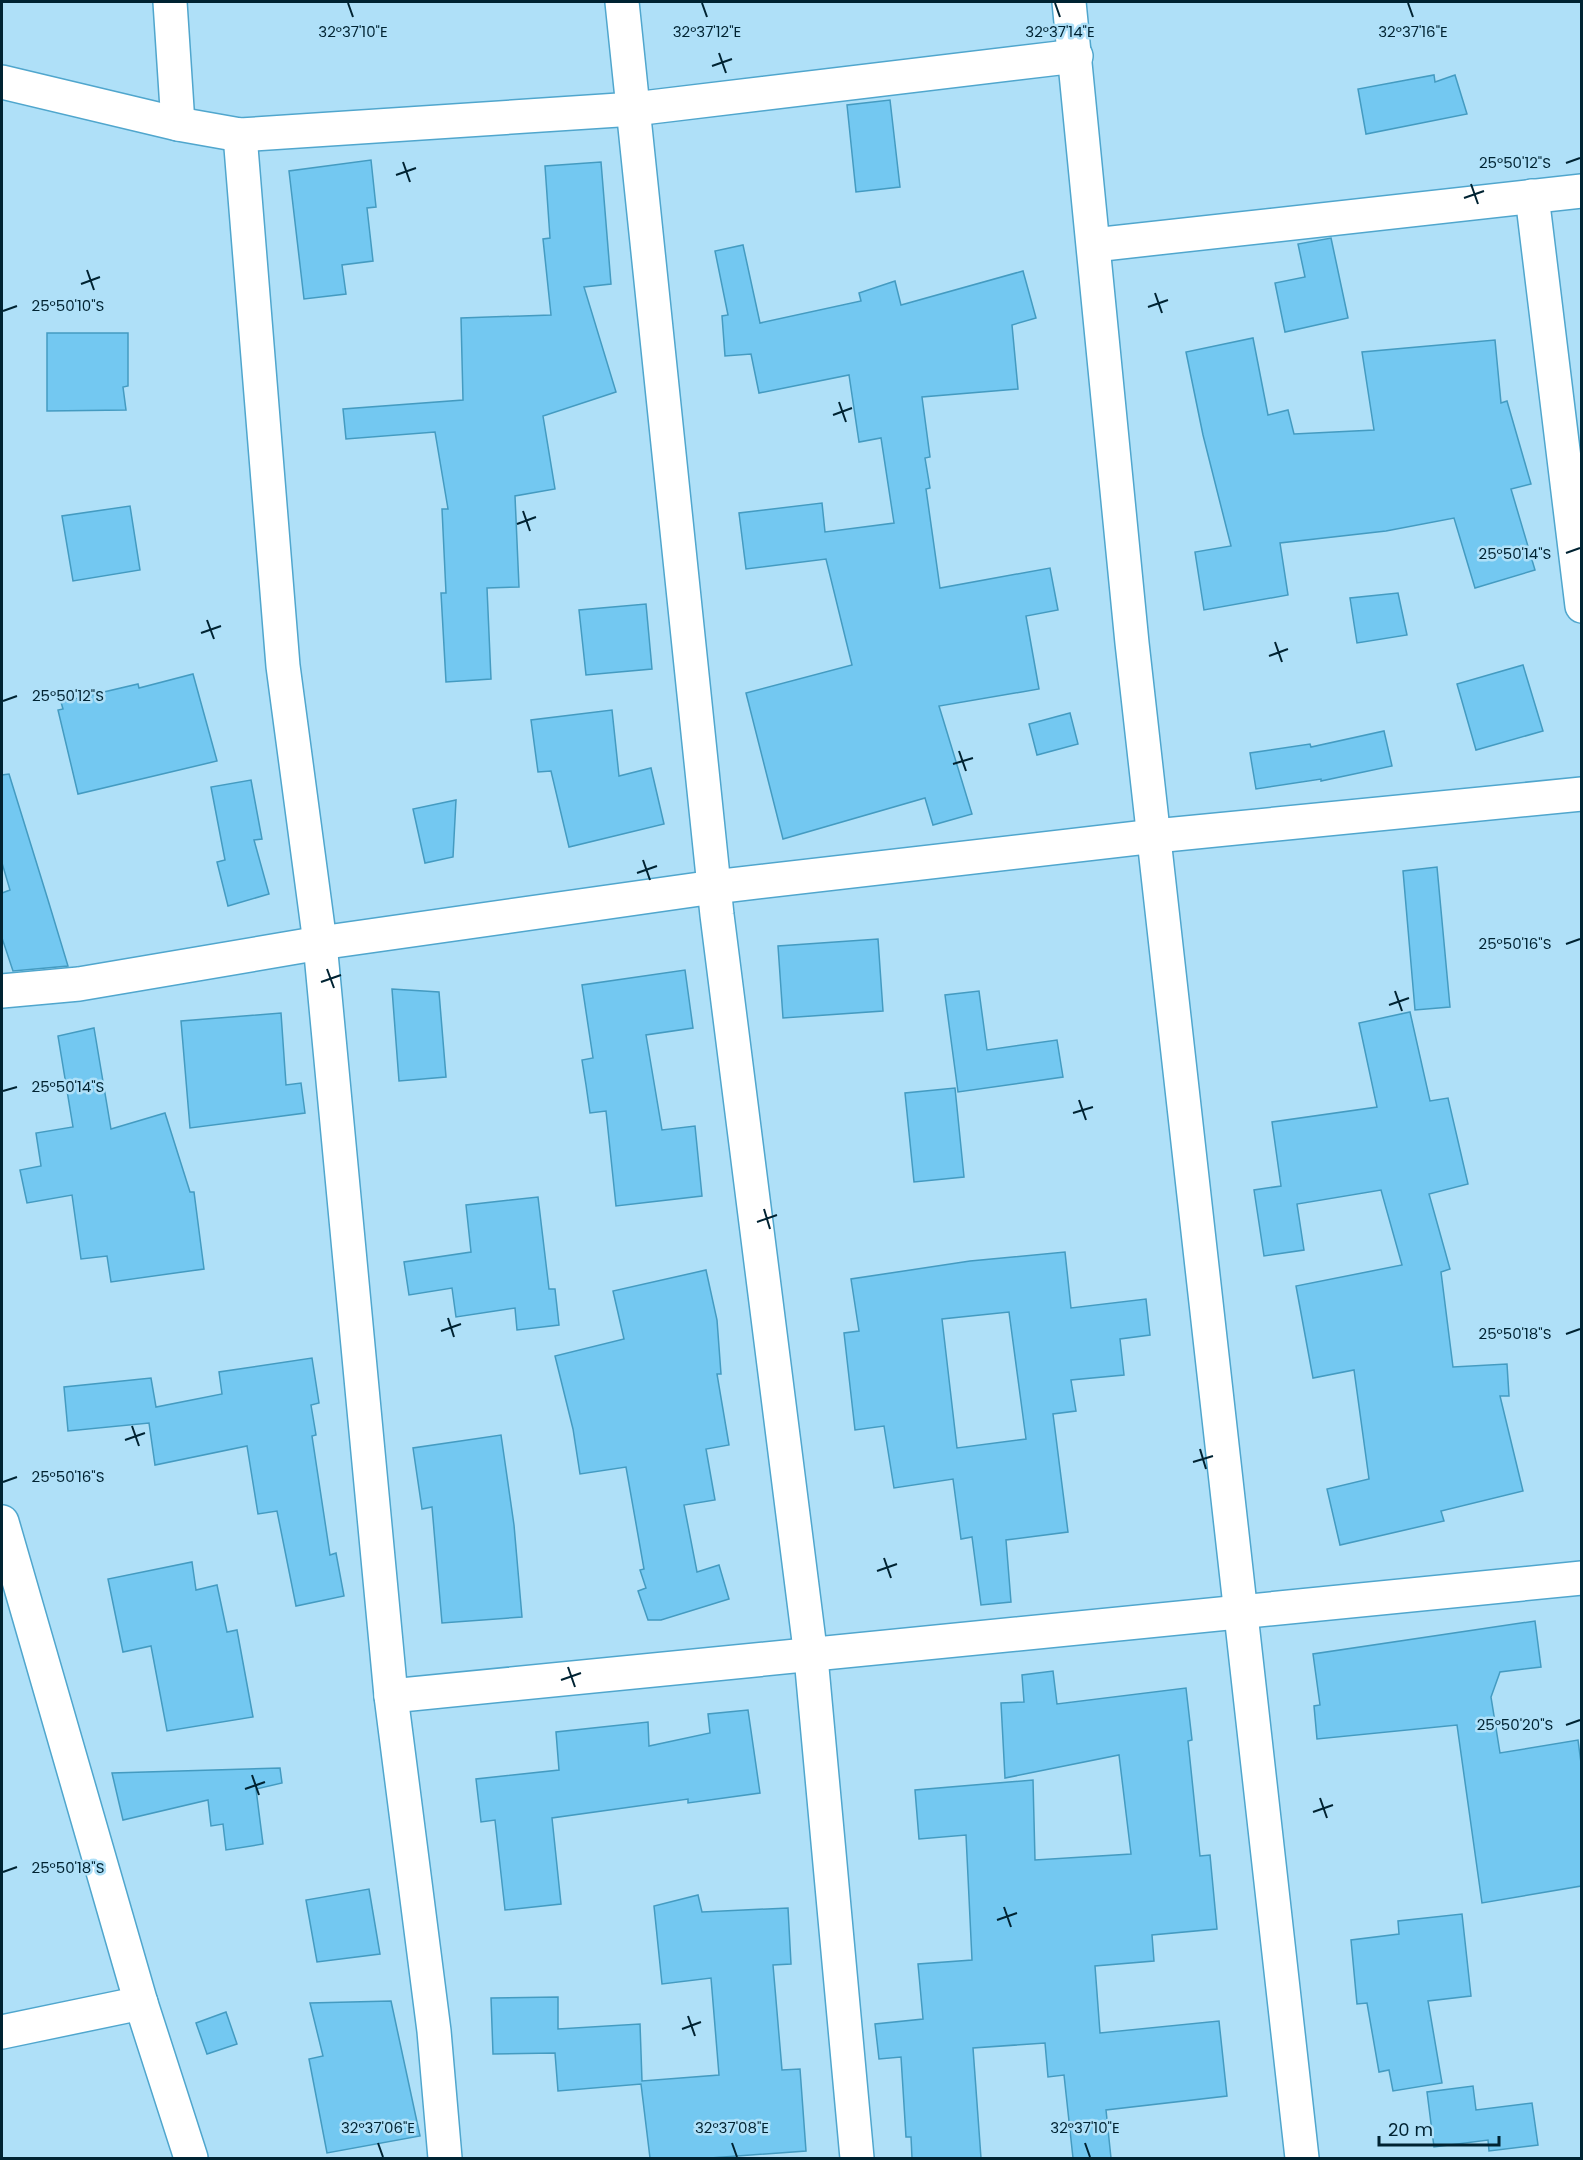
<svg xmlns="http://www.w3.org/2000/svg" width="1583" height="2160" font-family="Poppins,sans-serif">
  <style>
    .building { fill: #73c8f1; stroke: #449bc1; stroke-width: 1.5; fill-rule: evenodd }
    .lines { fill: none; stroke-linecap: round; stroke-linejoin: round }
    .street-casing { stroke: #50a6cd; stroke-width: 36 }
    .street { stroke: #fff; stroke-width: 33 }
    .ticks { fill: none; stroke: #002332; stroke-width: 2 }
    .ticks-label { font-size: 15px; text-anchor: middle; fill: #002332; stroke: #afe0f8; stroke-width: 5; stroke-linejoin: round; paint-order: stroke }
  </style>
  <rect width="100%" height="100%" fill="#afe0f8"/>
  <!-- building -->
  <g class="building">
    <path d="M 1434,75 L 1435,82 L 1455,75 L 1467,114 L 1366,134 L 1358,89 Z"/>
    <path d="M 890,100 L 900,187 L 856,192 L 847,105 Z"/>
    <path d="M 371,160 L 376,207 L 367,208 L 373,261 L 342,265 L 346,294 L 304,299 L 289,171 Z"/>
    <path d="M 601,162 L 611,284 L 584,287 L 616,392 L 543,416 L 555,489 L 515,496 L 519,587 L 487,588 L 491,679 L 446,682 L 441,593 L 446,593 L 442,509 L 448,509 L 435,432 L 346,439 L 343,409 L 463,400 L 461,318 L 551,315 L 543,239 L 550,238 L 545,166 Z"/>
    <path d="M 1331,238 L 1348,318 L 1285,332 L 1275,283 L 1305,277 L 1298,244 Z"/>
    <path d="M 743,245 L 760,323 L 861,301 L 859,293 L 895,281 L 901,305 L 1023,271 L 1036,318 L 1012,325 L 1018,389 L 922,397 L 930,457 L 925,458 L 930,488 L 926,489 L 940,588 L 1050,568 L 1058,610 L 1026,616 L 1039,689 L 939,706 L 972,814 L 933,825 L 925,798 L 783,839 L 746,693 L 852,665 L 826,559 L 746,569 L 739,513 L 822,503 L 825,532 L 894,523 L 881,438 L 859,442 L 849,375 L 759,393 L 751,354 L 725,356 L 722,316 L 728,315 L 715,251 Z"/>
    <path d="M 47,333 L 128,333 L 128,386 L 123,387 L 126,410 L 47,411 Z"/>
    <path d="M 1253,338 L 1268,415 L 1288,410 L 1294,434 L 1374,430 L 1362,352 L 1495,340 L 1501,403 L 1507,401 L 1531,484 L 1511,489 L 1535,570 L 1475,588 L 1454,518 L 1386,531 L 1280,543 L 1288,595 L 1204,610 L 1195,552 L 1231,546 L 1203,435 L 1186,352 Z"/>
    <path d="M 130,506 L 140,570 L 73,581 L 62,516 Z"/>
    <path d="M 1398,593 L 1407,635 L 1357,643 L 1350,598 Z"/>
    <path d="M 646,604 L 652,669 L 586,675 L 579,610 Z"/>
    <path d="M 1523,665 L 1543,731 L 1476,750 L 1457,684 Z"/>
    <path d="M 193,674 L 217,761 L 78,794 L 58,710 L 63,709 L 61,702 L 138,684 L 139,688 Z"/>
    <path d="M 612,710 L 619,776 L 651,768 L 664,824 L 569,847 L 551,771 L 538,772 L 531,720 Z"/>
    <path d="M 1070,713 L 1078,744 L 1037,755 L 1029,724 Z"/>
    <path d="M 1384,731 L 1392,766 L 1321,781 L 1321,779 L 1256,789 L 1250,753 L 1310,744 L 1311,747 Z"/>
    <path d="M 9,774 L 48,900 L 68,966 L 13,971 L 2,938 L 2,893 L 10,890 L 2,863 L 2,775 Z"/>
    <path d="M 251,780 L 262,839 L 254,840 L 269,894 L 228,906 L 217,862 L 225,860 L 211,787 Z"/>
    <path d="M 456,800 L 453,857 L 425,863 L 413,809 Z"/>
    <path d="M 1437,867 L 1450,1007 L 1415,1010 L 1403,871 Z"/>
    <path d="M 878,939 L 883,1011 L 783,1018 L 778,946 Z"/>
    <path d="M 685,970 L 693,1028 L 646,1035 L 662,1130 L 695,1126 L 702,1196 L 616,1206 L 606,1111 L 590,1113 L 586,1085 L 582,1060 L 593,1058 L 582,985 Z"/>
    <path d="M 392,989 L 439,992 L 446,1077 L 399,1081 Z"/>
    <path d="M 979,991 L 987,1050 L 1057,1040 L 1063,1077 L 958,1092 L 945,995 Z"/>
    <path d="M 1410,1012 L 1430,1101 L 1448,1098 L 1468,1184 L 1429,1194 L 1450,1269 L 1441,1272 L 1453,1367 L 1507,1364 L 1509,1396 L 1500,1396 L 1523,1491 L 1441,1511 L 1444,1521 L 1340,1545 L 1327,1489 L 1369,1479 L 1354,1370 L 1313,1378 L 1296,1286 L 1402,1265 L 1381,1190 L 1297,1204 L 1304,1250 L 1264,1256 L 1254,1190 L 1281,1186 L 1272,1122 L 1377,1107 L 1359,1023 Z"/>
    <path d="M 281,1013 L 286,1085 L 301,1083 L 305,1113 L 190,1128 L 181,1021 Z"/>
    <path d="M 94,1028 L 111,1129 L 165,1113 L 190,1192 L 194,1192 L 204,1269 L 111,1282 L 107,1256 L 81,1259 L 72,1195 L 27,1203 L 20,1170 L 41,1166 L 36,1133 L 73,1127 L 58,1036 Z"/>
    <path d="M 955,1088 L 964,1177 L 914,1182 L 905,1093 Z"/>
    <path d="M 538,1197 L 549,1289 L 555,1289 L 559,1325 L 517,1330 L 515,1308 L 456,1317 L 452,1288 L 409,1295 L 404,1262 L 471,1252 L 466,1205 Z"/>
    <path d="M 1065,1252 L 1071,1308 L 1146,1299 L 1150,1335 L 1120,1339 L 1124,1375 L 1071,1380 L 1076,1411 L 1053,1414 L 1068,1532 L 1006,1540 L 1011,1602 L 981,1605 L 972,1537 L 961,1539 L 953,1479 L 894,1488 L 884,1426 L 855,1430 L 844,1333 L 859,1331 L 851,1279 L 970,1261 ZM 1009,1312 L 1026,1439 L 957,1448 L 942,1319 Z"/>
    <path d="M 706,1270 L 717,1320 L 721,1374 L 717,1374 L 729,1445 L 706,1449 L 715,1500 L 684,1505 L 697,1572 L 719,1565 L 729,1599 L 661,1620 L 648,1620 L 638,1591 L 646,1588 L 640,1570 L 644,1569 L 626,1467 L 580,1474 L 573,1429 L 555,1356 L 624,1339 L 613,1291 Z"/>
    <path d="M 312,1358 L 319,1403 L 311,1405 L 316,1435 L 312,1436 L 330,1555 L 336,1553 L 344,1596 L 296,1606 L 277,1511 L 258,1514 L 247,1446 L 155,1465 L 149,1423 L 68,1431 L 64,1387 L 151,1378 L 156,1407 L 222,1394 L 219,1372 Z"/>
    <path d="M 501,1435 L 514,1525 L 522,1617 L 442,1623 L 432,1507 L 422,1509 L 413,1448 Z"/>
    <path d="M 192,1562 L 196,1590 L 217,1585 L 227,1632 L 237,1630 L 253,1717 L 167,1731 L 151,1646 L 123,1652 L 108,1579 Z"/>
    <path d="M 1535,1621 L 1541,1667 L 1500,1672 L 1491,1697 L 1500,1753 L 1578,1740 L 1581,1763 L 1581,1886 L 1482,1903 L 1457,1725 L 1317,1739 L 1314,1706 L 1320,1705 L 1313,1654 Z"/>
    <path d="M 1053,1671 L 1057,1704 L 1186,1688 L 1192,1740 L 1188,1741 L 1200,1856 L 1210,1855 L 1217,1929 L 1152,1935 L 1154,1961 L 1095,1966 L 1100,2033 L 1219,2021 L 1227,2096 L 1106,2110 L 1111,2158 L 1073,2158 L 1064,2075 L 1048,2077 L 1045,2043 L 973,2048 L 981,2158 L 912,2158 L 911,2137 L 906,2137 L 901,2057 L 879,2059 L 875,2024 L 923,2019 L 918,1964 L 972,1960 L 966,1835 L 919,1839 L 915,1790 L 1033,1780 L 1035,1860 L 1131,1854 L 1119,1755 L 1005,1778 L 1001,1703 L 1024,1702 L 1022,1675 Z"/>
    <path d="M 748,1710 L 760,1793 L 688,1803 L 688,1799 L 552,1818 L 561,1904 L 505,1910 L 495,1820 L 481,1822 L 476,1779 L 559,1770 L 556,1732 L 648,1722 L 649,1746 L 710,1733 L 708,1714 Z"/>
    <path d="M 280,1768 L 282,1783 L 256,1789 L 263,1844 L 226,1850 L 223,1824 L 211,1826 L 208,1800 L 123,1820 L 112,1773 Z"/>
    <path d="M 369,1889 L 380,1954 L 317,1962 L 306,1900 Z"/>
    <path d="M 698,1895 L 702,1912 L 788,1908 L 791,1964 L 773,1965 L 782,2070 L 800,2069 L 806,2151 L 710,2158 L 650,2158 L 641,2084 L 558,2091 L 555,2053 L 493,2054 L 491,1998 L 558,1997 L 558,2029 L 640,2024 L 642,2081 L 719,2075 L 711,1978 L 662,1984 L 654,1906 Z"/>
    <path d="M 1462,1914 L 1471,1996 L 1428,2001 L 1442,2083 L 1393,2091 L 1389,2070 L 1379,2072 L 1367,2003 L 1357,2004 L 1351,1940 L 1399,1934 L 1398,1921 Z"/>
    <path d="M 391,2001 L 420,2136 L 327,2153 L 309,2059 L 323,2056 L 310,2003 Z"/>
    <path d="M 226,2012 L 237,2044 L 207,2054 L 196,2023 Z"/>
    <path d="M 1473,2086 L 1476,2110 L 1532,2103 L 1538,2145 L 1489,2151 L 1488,2140 L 1434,2147 L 1427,2092 Z"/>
  </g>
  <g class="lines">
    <defs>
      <g id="street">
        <path d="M 170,2 L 178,124"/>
        <path d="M 622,2 L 717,915 L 811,1657 L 857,2158"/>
        <path d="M 1069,2 L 1132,643 L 1302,2158"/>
        <path d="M 2,82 L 178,124 L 240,135 L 634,109 L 1076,56"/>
        <path d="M 240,135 L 283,666 L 320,943 L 391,1696 L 434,2031 L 445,2158"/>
        <path d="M 1532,196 L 1582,606"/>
        <path d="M 1094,245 L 1582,191"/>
        <path d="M 2,991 L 79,984 L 320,943 L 714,887 L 1155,836 L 1582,794"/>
        <path d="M 2,1522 L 141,2003 L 191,2158"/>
        <path d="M 391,1696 L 1582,1578"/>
        <path d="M 2,2032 L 141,2003"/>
      </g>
    </defs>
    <!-- street casing -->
    <use href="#street" class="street-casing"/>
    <!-- street -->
    <use href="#street" class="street"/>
  </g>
  <!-- ticks -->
  <path class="ticks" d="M 348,3 L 353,17M 702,3 L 707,17M 1055,3 L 1060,17M 1408,3 L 1413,17M 719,53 L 726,73M 712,66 L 732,59M 403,162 L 410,182M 1566,163 L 1580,158M 396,175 L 416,168M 1471,184 L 1478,204M 1464,198 L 1484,191M 87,270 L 94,290M 81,284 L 100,277M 1155,293 L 1162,313M 1148,307 L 1168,300M 3,311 L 17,306M 839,402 L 846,422M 833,415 L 852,408M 523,511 L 530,531M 517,524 L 536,517M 1566,553 L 1580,548M 207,620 L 214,639M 201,633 L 221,626M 1275,642 L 1282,662M 1269,656 L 1288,649M 3,701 L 17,696M 959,751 L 966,771M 953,764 L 973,758M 643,860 L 650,880M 637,873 L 657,866M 1566,944 L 1580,939M 327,969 L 334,988M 321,982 L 341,975M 1395,991 L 1402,1011M 1389,1005 L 1409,998M 3,1091 L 17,1087M 1079,1100 L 1086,1120M 1073,1113 L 1093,1107M 764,1209 L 770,1229M 757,1222 L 777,1215M 448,1318 L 454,1337M 441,1331 L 461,1324M 1566,1334 L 1580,1329M 132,1426 L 139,1446M 125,1440 L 145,1433M 1200,1449 L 1206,1469M 1193,1462 L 1213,1456M 3,1482 L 17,1477M 884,1558 L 891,1578M 877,1571 L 897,1564M 568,1667 L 575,1687M 561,1680 L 581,1673M 1566,1725 L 1580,1720M 252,1775 L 259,1795M 245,1789 L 265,1782M 1320,1798 L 1327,1818M 1313,1812 L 1333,1805M 3,1872 L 17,1867M 1004,1907 L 1011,1927M 997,1920 L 1017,1913M 688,2016 L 695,2036M 682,2029 L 701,2022M 378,2143 L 383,2157M 732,2143 L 737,2157M 1085,2143 L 1090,2157"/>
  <g class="ticks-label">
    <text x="1413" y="37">32°37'16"E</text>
    <text x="353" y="37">32°37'10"E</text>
    <text x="707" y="37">32°37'12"E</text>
    <text x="1060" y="37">32°37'14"E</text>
    <text x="1515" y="168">25°50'12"S</text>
    <text x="68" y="311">25°50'10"S</text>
    <text x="1515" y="559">25°50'14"S</text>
    <text x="68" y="701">25°50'12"S</text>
    <text x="1515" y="949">25°50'16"S</text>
    <text x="68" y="1092">25°50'14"S</text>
    <text x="1515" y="1339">25°50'18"S</text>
    <text x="68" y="1482">25°50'16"S</text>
    <text x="1515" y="1730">25°50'20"S</text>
    <text x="68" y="1873">25°50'18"S</text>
    <text x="378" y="2133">32°37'06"E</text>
    <text x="732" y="2133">32°37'08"E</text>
    <text x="1085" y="2133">32°37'10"E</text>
  </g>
  <!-- border -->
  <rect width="1583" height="2160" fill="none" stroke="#002332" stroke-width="6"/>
  <!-- scale -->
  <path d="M1379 2136v9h120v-9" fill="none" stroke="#002332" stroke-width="3"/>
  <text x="1388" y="2136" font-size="18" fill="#002332" stroke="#afe0f8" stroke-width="4.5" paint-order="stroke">20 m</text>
</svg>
